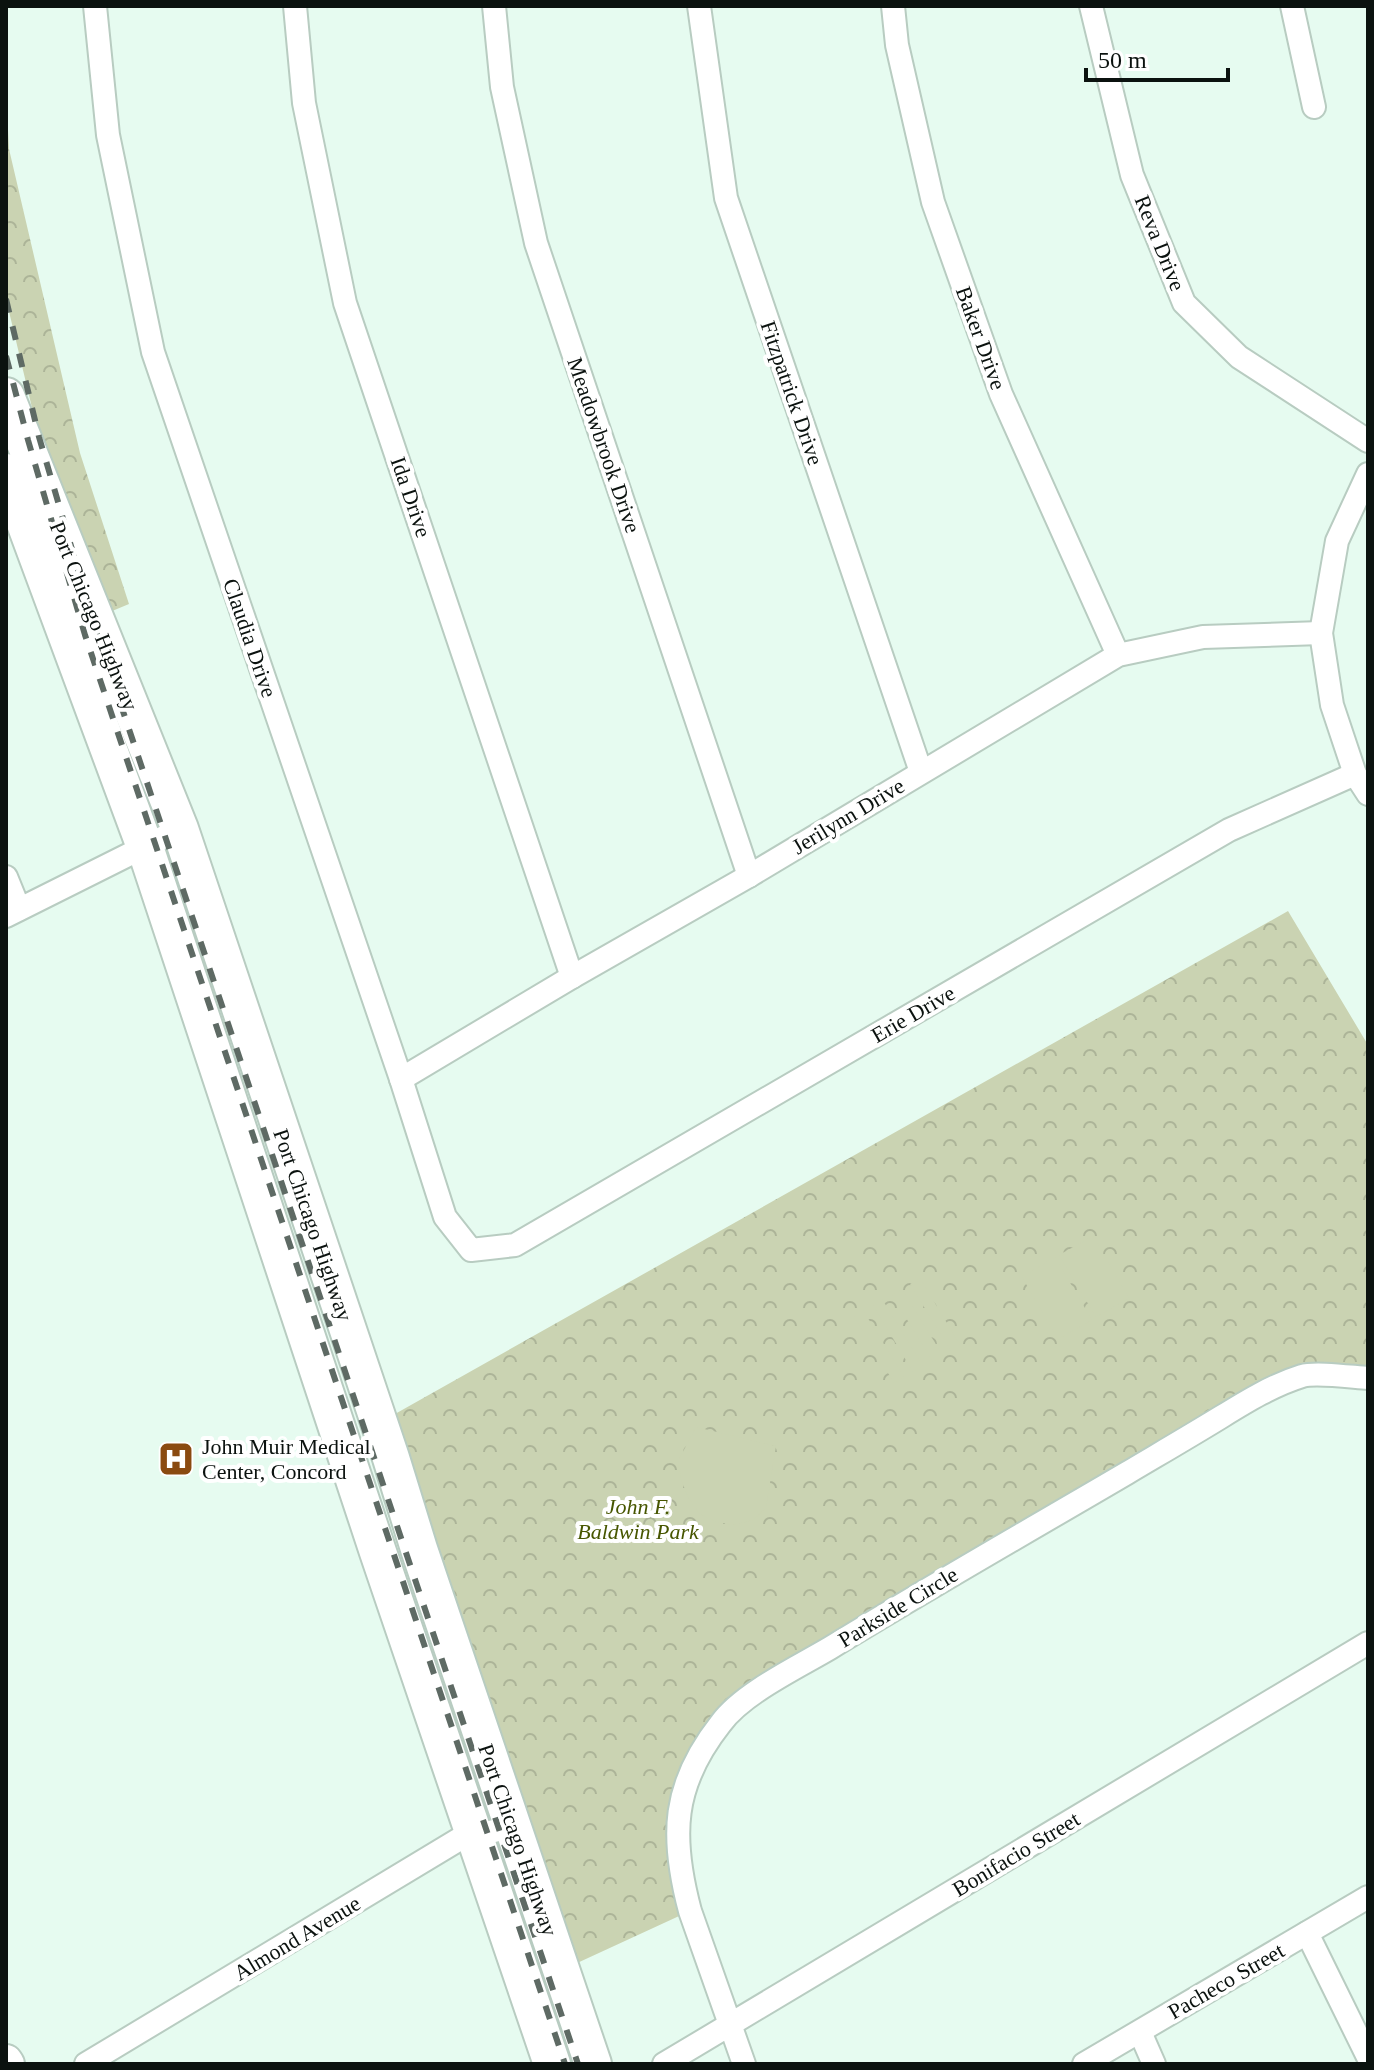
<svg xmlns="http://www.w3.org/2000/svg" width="1374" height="2070" font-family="Georgia,serif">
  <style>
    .park { fill: url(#park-crowns) }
    .garden { fill: #cad3b2 }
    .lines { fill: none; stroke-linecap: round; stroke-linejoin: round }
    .street-casing { stroke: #b8ccc1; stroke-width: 26 }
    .secondary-casing { stroke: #b8ccc1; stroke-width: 36 }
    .primary-casing { stroke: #b8ccc1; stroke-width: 40 }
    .street { stroke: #fff; stroke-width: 22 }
    .secondary { stroke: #fff; stroke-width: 32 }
    .primary { stroke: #fff; stroke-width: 36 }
    .rail { stroke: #5e6a64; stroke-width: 6; stroke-dasharray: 14 14; stroke-linecap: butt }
    .labels { text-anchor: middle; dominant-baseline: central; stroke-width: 8; stroke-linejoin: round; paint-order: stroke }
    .street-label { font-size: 22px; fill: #0b120f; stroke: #fff }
    .poi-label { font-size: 22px; fill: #0b120f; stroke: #fff; text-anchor: start }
    .park-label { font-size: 22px; font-style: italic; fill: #475600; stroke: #fff }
  </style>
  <defs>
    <pattern id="park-crowns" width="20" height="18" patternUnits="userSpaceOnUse" patternTransform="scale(2)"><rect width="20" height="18" fill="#cad3b2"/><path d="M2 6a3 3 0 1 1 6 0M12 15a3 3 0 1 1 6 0" fill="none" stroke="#acb498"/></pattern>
  </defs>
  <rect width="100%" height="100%" fill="#e6fbf0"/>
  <!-- park -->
  <g class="park">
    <path d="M 6,91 L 9,149 L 80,453 L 129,604 L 93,619 L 39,437 L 6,299 Z"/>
    <path d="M 1288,911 L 1368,1045 L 1368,1378 L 1305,1375 L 749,1697 L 688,1777 L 690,1911 L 562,1970 L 379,1423 Z"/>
  </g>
  <!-- garden -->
  <g class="garden">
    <path d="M 1093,1236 L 1129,1298 L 1096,1317 L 1059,1255 Z"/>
    <path d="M 1055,1257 L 1092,1320 L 1058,1339 L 1022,1277 Z"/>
    <path d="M 920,1278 L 960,1345 L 951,1351 L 910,1284 Z"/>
    <path d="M 902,1289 L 943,1356 L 933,1362 L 892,1295 Z"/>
    <path d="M 882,1299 L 923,1366 L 913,1372 L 873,1305 Z"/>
    <path d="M 863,1310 L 904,1377 L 894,1383 L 854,1316 Z"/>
    <path d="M 696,1427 L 776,1446 L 766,1508 L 753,1520 L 734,1525 L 717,1522 L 700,1514 L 689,1499 L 681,1480 L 678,1461 Z"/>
  </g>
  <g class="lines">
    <defs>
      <g id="street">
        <path d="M 95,6 L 108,135 L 153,352 L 401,1079 L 445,1217 L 471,1250 L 515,1245 L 1229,830 L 1355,774"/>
        <path d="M 295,6 L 304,103 L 345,303 L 572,977"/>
        <path d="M 494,6 L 502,87 L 536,243 L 749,876"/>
        <path d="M 699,6 L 726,198 L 921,772"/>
        <path d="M 893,6 L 897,45 L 933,202 L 1001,394 L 1118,655"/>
        <path d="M 1091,6 L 1132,175 L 1184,303 L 1239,357 L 1368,441"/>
        <path d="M 1292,6 L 1314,107"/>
        <path d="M 1368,474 L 1337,541 L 1321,633 L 1332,705 L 1355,774 L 1368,794"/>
        <path d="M 6,877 L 19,909"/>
        <path d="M 6,916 L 180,829"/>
        <path d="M 401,1079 L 572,977 L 749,876 L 1118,655 L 1203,637 L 1321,633"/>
        <path d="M 1307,1933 L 1368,2057"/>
        <path d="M 1140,2032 L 1154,2064"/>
        <path d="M 86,2064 L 458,1840 L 514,1826"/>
        <path d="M 664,2064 L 1368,1643"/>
        <path d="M 744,2064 L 690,1911 C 670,1836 672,1785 721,1723 C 743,1693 798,1667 830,1648 C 928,1588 1028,1531 1127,1473 C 1159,1454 1190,1436 1221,1417 C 1247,1401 1273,1385 1302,1376 C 1316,1372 1352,1377 1368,1378"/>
        <path d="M 1084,2064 L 1368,1897"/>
      </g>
      <path id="secondary" d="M 6,2061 L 8,2064"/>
      <g id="primary">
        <path d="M 6,396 L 180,829 L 391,1458 L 419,1549 L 593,2064"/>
        <path d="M 6,472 L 145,847 L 378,1552 L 552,2064"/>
      </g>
    </defs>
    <!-- street casing -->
    <use href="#street" class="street-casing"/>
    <!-- secondary casing -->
    <use href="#secondary" class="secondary-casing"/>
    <!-- primary casing -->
    <use href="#primary" class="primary-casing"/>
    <!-- street -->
    <use href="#street" class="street"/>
    <!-- secondary -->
    <use href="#secondary" class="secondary"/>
    <!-- primary -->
    <use href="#primary" class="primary"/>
    <!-- rail -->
    <g class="rail">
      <path d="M 6,299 L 39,437 L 96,631 L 578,2064"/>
      <path d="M 6,356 L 28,440 L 85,635 L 565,2064"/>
    </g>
  </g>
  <!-- icons -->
  <defs>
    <symbol id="hospital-square" viewBox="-11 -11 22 22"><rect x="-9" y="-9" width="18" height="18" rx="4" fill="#8a4a10" stroke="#fff"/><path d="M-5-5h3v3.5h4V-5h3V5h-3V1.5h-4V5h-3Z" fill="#fff"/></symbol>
  </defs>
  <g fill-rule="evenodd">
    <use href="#hospital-square" x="156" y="1439" width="40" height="40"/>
  </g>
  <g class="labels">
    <!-- street labels -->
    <g class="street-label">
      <text transform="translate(1160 243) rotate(68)">Reva Drive</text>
      <text transform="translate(981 338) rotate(70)">Baker Drive</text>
      <text transform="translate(792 393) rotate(71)">Fitzpatrick Drive</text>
      <text transform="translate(604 445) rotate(71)">Meadowbrook Drive</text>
      <text transform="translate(411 497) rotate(71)">Ida Drive</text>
      <text transform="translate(94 616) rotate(68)">Port Chicago Highway</text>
      <text transform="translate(250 638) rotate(71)">Claudia Drive</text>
      <text transform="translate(848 816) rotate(-31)">Jerilynn Drive</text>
      <text transform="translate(913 1014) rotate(-30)">Erie Drive</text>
      <text transform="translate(313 1225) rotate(71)">Port Chicago Highway</text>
      <text transform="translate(898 1607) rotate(-31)">Parkside Circle</text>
      <text transform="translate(518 1840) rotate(71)">Port Chicago Highway</text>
      <text transform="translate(1016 1854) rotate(-31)">Bonifacio Street</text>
      <text transform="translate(297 1938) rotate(-31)">Almond Avenue</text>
      <text transform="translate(1226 1981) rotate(-30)">Pacheco Street</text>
    </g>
    <!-- poi labels -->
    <g class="poi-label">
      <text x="202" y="1446">John Muir Medical<tspan x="202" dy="25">Center, Concord</tspan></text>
    </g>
    <!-- park labels -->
    <g class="park-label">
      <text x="638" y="1506">John F.<tspan x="638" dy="25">Baldwin Park</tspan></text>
    </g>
  </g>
  <!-- border -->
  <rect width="1374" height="2070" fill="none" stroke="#0b120f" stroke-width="16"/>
  <!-- scale -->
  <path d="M1086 68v12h142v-12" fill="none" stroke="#0b120f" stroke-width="4"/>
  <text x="1098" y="68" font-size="24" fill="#0b120f" stroke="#ffffff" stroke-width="6" paint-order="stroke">50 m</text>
</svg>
